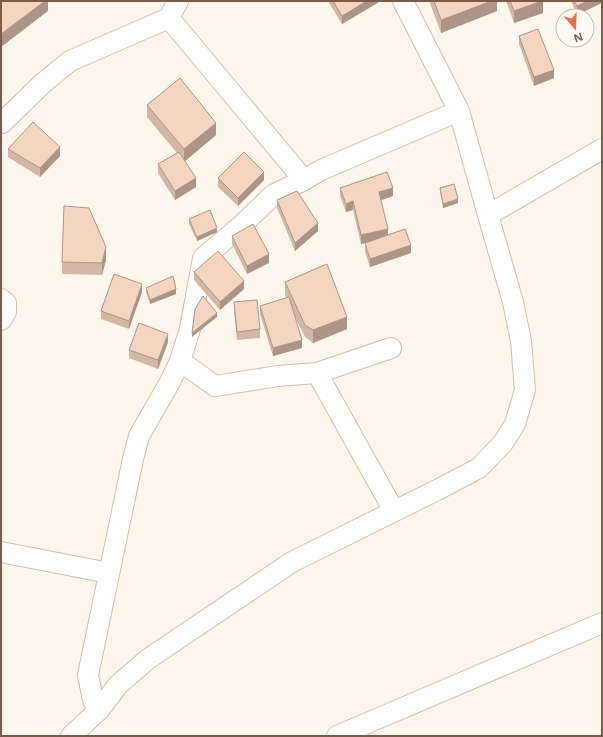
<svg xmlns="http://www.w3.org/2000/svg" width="603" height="737" font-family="'Noto Sans',sans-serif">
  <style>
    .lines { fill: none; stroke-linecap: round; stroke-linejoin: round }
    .minor-casing { stroke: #d1beb0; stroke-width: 22 }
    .minor { stroke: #fff; stroke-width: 20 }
    .wall { fill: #d1b7a8 }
    .shaded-wall { fill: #aa9588 }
    .building { fill: #f3d5c3; stroke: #aa9588 }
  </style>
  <rect width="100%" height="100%" fill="#fdf6ec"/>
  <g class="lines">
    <defs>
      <g id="minor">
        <path d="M 169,18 L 304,180"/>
        <path d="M 2,123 L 42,84 L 70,61 L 169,18 L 178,1"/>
        <path d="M 488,215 L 602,149"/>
        <path d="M 1,299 L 6,303 L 6,312 L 1,320"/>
        <path d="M 180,361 L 215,386 L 278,376 L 317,373 L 391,348"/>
        <path d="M 317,373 L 394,511"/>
        <path d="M 1,552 L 109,573"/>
        <path d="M 99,710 L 93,700 L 88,675 L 133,459 L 139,436 L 170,382 L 180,361 L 190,329 L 203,258 L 242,225 L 273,195 L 304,180 L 321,170 L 459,111"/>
        <path d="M 71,736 L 99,710 L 118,685 L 148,659 L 292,562 L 439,489 L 479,468 L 503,443 L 515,424 L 525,390 L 521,341 L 513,302 L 488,215 L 459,111 L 403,1"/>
        <path d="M 337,736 L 602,623"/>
      </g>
    </defs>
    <!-- minor casing -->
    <use href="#minor" class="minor-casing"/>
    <!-- minor -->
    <use href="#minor" class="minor"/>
  </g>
  <!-- wall -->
  <g class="wall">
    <path d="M 328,1 L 379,1 L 379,2 L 342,24 Z"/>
    <path d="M 429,1 L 497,1 L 497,11 L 441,33 Z"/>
    <path d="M 506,1 L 543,1 L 543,13 L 514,23 Z"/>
    <path d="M 571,1 L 602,1 L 577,15 Z"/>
    <path d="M 519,36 L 554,78 L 534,86 L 519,44 Z"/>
    <path d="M 147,105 L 216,135 L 185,161 L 196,187 L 175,200 L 158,173 L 158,164 L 177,153 L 147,117 Z"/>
    <path d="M 8,149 L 60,156 L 40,177 L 8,157 Z"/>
    <path d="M 218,178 L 264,180 L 238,206 L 218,187 Z"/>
    <path d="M 340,188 L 393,196 L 381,200 L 388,235 L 411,253 L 370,267 L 365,252 L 365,243 L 361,244 L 353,210 L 346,212 L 340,196 Z"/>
    <path d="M 440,188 L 458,203 L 443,208 L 440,192 Z"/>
    <path d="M 277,200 L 318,231 L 295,251 L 277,208 Z"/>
    <path d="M 189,219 L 217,232 L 197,241 L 189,224 Z"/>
    <path d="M 232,236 L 269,263 L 247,274 L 232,244 Z"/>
    <path d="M 106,260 L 102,275 L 62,274 L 62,262 Z"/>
    <path d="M 194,272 L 244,289 L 220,310 L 194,280 Z"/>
    <path d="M 285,282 L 347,329 L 313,343 L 305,337 L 294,315 L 302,348 L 273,356 L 260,314 L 260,306 L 286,298 L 285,295 Z"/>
    <path d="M 146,288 L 176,294 L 150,304 L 146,292 Z"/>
    <path d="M 142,292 L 129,329 L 101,319 L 101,311 Z"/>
    <path d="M 234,302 L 260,329 L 260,338 L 237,340 L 234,311 Z"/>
    <path d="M 168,342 L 158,369 L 129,358 L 129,350 Z"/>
  </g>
  <!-- shaded-wall -->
  <g class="shaded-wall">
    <path d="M 45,1 L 48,1 L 48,11 L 1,47 L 1,34 Z"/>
    <path d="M 367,1 L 379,1 L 379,2 L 342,24 L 342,16 Z"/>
    <path d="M 492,1 L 497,1 L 497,11 L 441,33 L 441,20 Z"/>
    <path d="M 542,1 L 543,1 L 543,13 L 514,23 L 514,11 Z"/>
    <path d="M 588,1 L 602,1 L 602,3 L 577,15 L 577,6 Z"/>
    <path d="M 554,70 L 554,78 L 534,86 L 534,77 Z"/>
    <path d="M 216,123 L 216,135 L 184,162 L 184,149 Z"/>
    <path d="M 60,147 L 60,156 L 40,177 L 40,168 Z"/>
    <path d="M 264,172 L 264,180 L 238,206 L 238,198 Z"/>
    <path d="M 196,178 L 196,187 L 175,200 L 175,191 Z"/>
    <path d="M 393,188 L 393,196 L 379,201 L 379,192 Z"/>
    <path d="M 458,199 L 458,203 L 443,208 L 443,204 Z"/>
    <path d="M 353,201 L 353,210 L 346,212 L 346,204 Z"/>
    <path d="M 318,223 L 318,231 L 295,251 L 295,243 Z"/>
    <path d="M 217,228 L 217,232 L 197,241 L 197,237 Z"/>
    <path d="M 388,229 L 388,237 L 361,244 L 361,235 Z"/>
    <path d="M 411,245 L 411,253 L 370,267 L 370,259 Z"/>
    <path d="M 106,247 L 106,260 L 102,275 L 102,263 Z"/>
    <path d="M 269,254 L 269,263 L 247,274 L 247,266 Z"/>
    <path d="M 244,281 L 244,289 L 220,310 L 220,302 Z"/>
    <path d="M 142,284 L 142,292 L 129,329 L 129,321 Z"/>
    <path d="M 176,289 L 176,294 L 150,304 L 150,300 Z"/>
    <path d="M 217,313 L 217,317 L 192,337 L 192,333 Z"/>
    <path d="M 347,317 L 347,329 L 313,343 L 313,330 Z"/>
    <path d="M 168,334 L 168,342 L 158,369 L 158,360 Z"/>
    <path d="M 302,340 L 302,348 L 273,356 L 273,348 Z"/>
  </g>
  <!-- building -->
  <g class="building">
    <path d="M 1,1 L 45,1 L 1,34 Z"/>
    <path d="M 333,1 L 367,1 L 342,16 Z"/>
    <path d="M 434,1 L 492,1 L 441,20 Z"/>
    <path d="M 510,1 L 542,1 L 514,11 Z"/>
    <path d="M 574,1 L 588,1 L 577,6 Z"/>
    <path d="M 538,29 L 554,70 L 534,77 L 519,36 Z"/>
    <path d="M 180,78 L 216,123 L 184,149 L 147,105 Z"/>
    <path d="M 33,122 L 60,147 L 40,168 L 8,149 Z"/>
    <path d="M 179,152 L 196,178 L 175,191 L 158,164 Z"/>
    <path d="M 244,152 L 264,172 L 238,198 L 218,178 Z"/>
    <path d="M 387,172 L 393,188 L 379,192 L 388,229 L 361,235 L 353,201 L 346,204 L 340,188 Z"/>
    <path d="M 454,184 L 458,199 L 443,204 L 440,188 Z"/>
    <path d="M 297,191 L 318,223 L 295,243 L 277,200 Z"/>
    <path d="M 64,206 L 89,208 L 106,247 L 102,263 L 62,262 Z"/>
    <path d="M 210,210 L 217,228 L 197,237 L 189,219 Z"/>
    <path d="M 253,224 L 269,254 L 247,266 L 232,236 Z"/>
    <path d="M 405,229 L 411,245 L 370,259 L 365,243 Z"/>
    <path d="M 218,251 L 244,281 L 220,302 L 194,272 Z"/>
    <path d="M 327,264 L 347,317 L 313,330 L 305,325 L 285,282 Z"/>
    <path d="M 114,274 L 142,284 L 129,321 L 101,311 Z"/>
    <path d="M 173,276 L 176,289 L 150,300 L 146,288 Z"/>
    <path d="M 203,296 L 217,313 L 192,333 L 195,309 Z"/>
    <path d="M 289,297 L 302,340 L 273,348 L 260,306 Z"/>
    <path d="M 257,300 L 260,329 L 237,332 L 234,302 Z"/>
    <path d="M 139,323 L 168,334 L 158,360 L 129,350 Z"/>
  </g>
  <!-- border -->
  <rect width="603" height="737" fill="none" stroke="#7a5c4d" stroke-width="4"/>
  <!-- north arrow -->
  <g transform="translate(575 28) rotate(161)"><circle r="19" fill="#fffaf3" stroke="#cabbb1"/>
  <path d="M0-3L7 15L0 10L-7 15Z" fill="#e76f51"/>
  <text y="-6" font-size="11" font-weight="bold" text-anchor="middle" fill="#7a5c4d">N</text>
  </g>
</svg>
